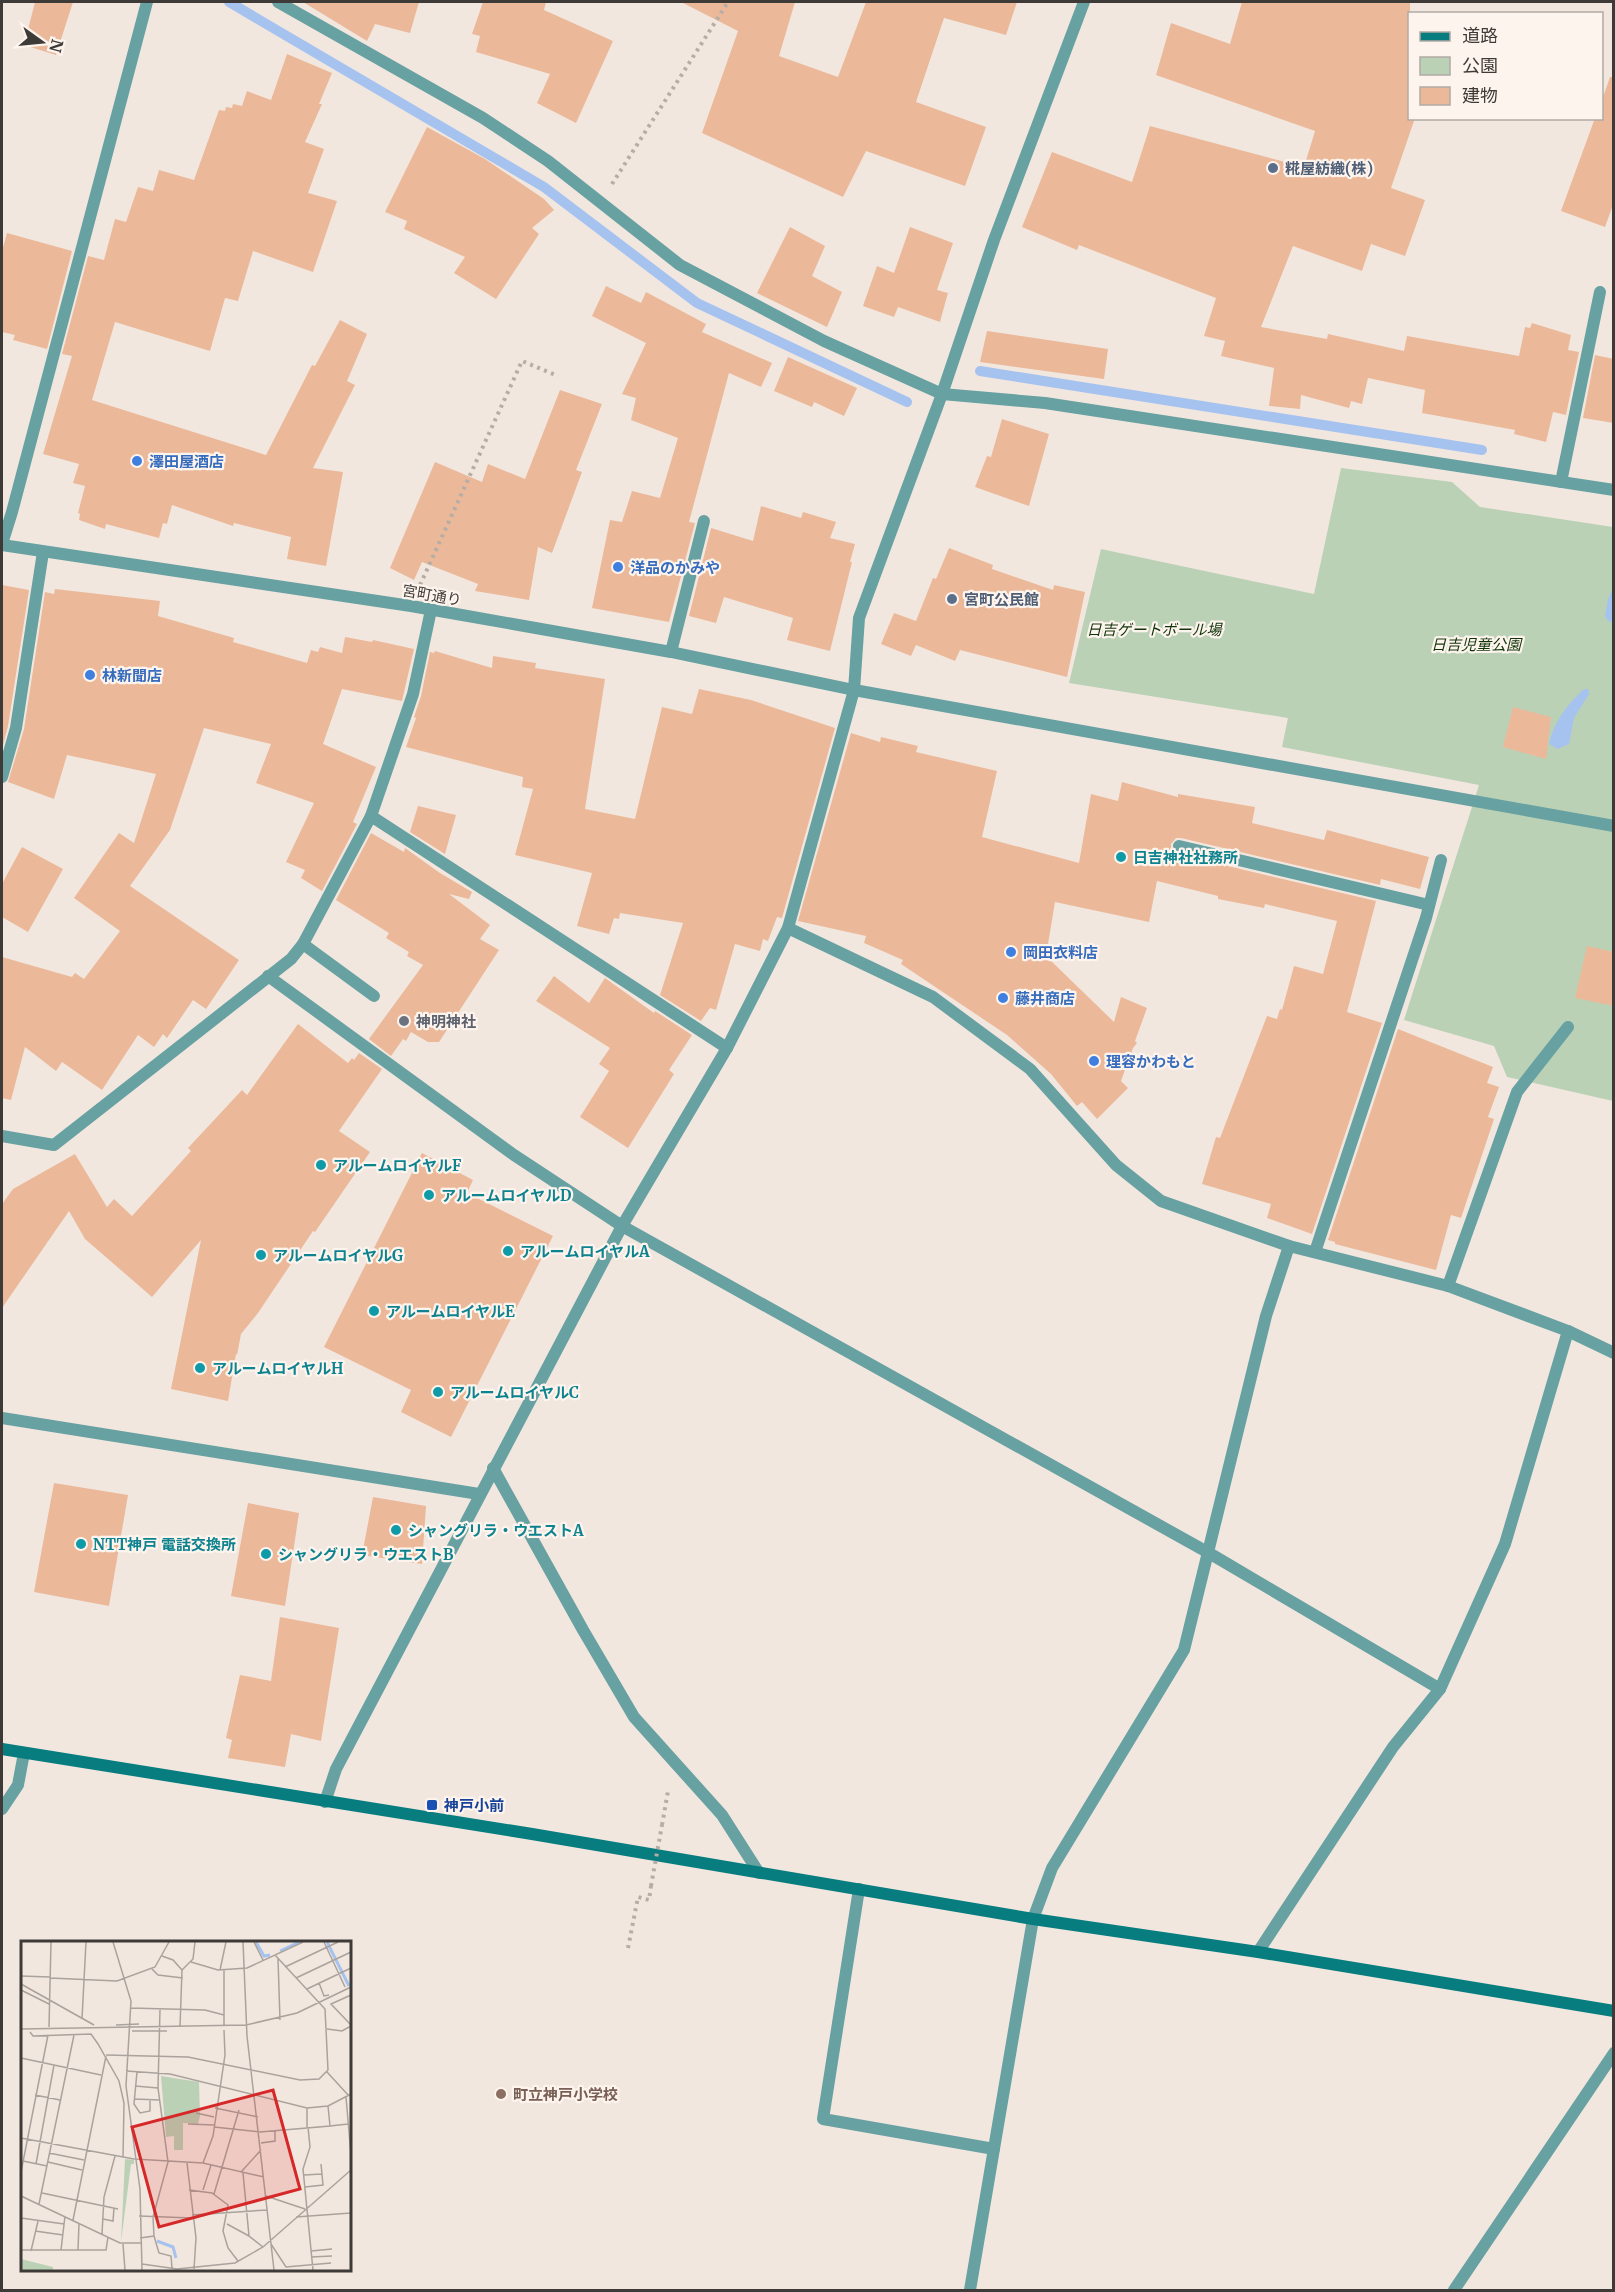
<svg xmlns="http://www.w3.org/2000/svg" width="1615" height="2292" font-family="Merriweather,'Noto Sans JP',serif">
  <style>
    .green { fill: #bad1b6 }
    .water { fill: #a6c3f0 }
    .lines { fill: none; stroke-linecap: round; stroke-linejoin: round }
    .stream { stroke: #a6c3f0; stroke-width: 10 }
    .building { fill: #ebb999 }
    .path { stroke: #b5ada6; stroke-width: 4; stroke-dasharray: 3 4.5; stroke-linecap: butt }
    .lane { stroke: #68a1a2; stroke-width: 12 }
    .street { stroke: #68a1a2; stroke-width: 12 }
    .secondary { stroke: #077d7f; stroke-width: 12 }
    .path-bridge { stroke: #b5ada6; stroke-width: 4; stroke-dasharray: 3 4.5; stroke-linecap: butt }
    .service-dot { fill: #5c6f8a; stroke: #fef4ee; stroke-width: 2 }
    .shop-dot { fill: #3f7fe0; stroke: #fef4ee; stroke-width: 2 }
    .culture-dot { fill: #0f9aa8; stroke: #fef4ee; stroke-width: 2 }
    .worship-dot { fill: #6b7280; stroke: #fef4ee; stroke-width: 2 }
    .transit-dot { fill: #1a4fb4; stroke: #fef4ee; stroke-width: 2 }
    .education-dot { fill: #8d6e63; stroke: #fef4ee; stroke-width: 2 }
    .labels { text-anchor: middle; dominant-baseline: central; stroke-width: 4.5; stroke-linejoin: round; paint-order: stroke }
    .service-label { font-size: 15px; font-weight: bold; fill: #4e5e75; stroke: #fef4ee; text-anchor: start }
    .shop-label { font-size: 15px; font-weight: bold; fill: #366cbe; stroke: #fef4ee; text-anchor: start }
    .street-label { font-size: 15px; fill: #3e3a37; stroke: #fef4ee }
    .park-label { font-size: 15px; font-style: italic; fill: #0f3408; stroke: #fef4ee }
    .culture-label { font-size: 15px; font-weight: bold; fill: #0d838f; stroke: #fef4ee; text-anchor: start }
    .worship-label { font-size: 15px; font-weight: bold; fill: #5b616d; stroke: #fef4ee; text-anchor: start }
    .transit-label { font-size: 15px; font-weight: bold; fill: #164399; stroke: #fef4ee; text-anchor: start }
    .education-label { font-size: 15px; font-weight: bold; fill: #785e54; stroke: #fef4ee; text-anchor: start }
    .inset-river { fill: none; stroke: #a6c3f0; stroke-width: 3 }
    .inset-road { fill: none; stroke: #aaa29c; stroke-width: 1.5 }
    .view { fill: #d62828; fill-opacity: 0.15; stroke: #d62828; stroke-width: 3 }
    .inset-edge { fill: none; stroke: #3e3a37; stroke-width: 3 }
  </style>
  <rect width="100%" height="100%" fill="#f2e7df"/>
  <!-- green -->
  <path class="green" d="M 1341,468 L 1452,482 L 1480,507 L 1613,527 L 1613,1101 L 1507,1077 L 1494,1046 L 1404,1020 L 1479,785 L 1282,747 L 1288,718 L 1069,683 L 1101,549 L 1314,594 Z"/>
  <!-- water -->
  <g class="water">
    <path d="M 1613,589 L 1614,623 L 1613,623 L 1608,621 L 1605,616 L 1608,599 Z"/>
    <path d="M 1584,689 L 1588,689 L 1589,694 L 1574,718 L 1569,744 L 1558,749 L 1549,744 C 1554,721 1567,705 1584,689 Z"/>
  </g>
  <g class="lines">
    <!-- stream -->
    <g class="stream">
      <path d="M 229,2 L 544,187 L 697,303 L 907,402"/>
      <path d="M 980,371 L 1482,450"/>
    </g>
  </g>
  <!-- building -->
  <g class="building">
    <path d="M 35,2 L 73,2 L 56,55 L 24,45 Z"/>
    <path d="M 303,2 L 419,2 L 410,33 L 375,24 L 367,41 Z"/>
    <path d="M 483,2 L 546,2 L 544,10 L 613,41 L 576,123 L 537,103 L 550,74 L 476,52 L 480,36 L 472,34 Z"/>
    <path d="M 681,2 L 795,2 L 779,56 L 838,77 L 866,2 L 1017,2 L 1006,35 L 944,18 L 916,102 L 986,127 L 965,186 L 866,151 L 843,197 L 702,133 L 738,31 Z"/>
    <path d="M 1242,2 L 1410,2 L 1410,118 L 1415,118 L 1391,188 L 1425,200 L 1405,256 L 1371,244 L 1362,271 L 1293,246 L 1261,327 L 1327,339 L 1328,334 L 1404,351 L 1407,336 L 1519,356 L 1525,327 L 1530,328 L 1532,323 L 1571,335 L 1568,350 L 1579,352 L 1566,415 L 1553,412 L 1546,442 L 1514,434 L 1515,430 L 1422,413 L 1425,390 L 1368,378 L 1362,404 L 1351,401 L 1349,408 L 1301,395 L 1300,409 L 1269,406 L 1274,368 L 1221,356 L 1225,341 L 1204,336 L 1216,298 L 1079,245 L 1077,250 L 1022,227 L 1052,152 L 1132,182 L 1150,126 L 1304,167 L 1315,131 L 1156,75 L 1171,23 L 1230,44 Z"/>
    <path d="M 287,54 L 332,73 L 319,104 L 322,104 L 305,142 L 324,149 L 308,193 L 337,201 L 313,272 L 253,251 L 238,301 L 225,298 L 210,351 L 115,322 L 92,400 L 266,455 L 312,365 L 315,366 L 340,320 L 367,334 L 347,381 L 355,385 L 313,468 L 343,472 L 326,566 L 287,559 L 291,537 L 234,523 L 233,526 L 172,505 L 167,524 L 163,523 L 159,538 L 106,524 L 105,529 L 79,520 L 80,514 L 78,513 L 85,486 L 73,483 L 79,464 L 43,454 L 72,356 L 62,354 L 88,256 L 104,260 L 115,219 L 126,222 L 138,187 L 153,191 L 159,170 L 194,180 L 219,110 L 225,111 L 226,107 L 232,108 L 233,104 L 242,106 L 247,91 L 271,100 Z"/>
    <path d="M 1610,77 L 1614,77 L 1614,202 L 1605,227 L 1561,211 L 1595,118 L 1602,118 L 1602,100 Z"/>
    <path d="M 427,127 L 485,159 L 544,199 L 554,210 L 532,228 L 539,234 L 496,299 L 454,273 L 465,257 L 404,229 L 407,221 L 385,212 Z"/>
    <path d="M 790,227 L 825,246 L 812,276 L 842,292 L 827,327 L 757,293 Z"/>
    <path d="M 910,227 L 953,243 L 937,290 L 948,293 L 940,322 L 898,307 L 894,317 L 863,306 L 877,266 L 894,273 Z"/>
    <path d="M 7,233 L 72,251 L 47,349 L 13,340 L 15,335 L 2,332 L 2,251 Z"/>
    <path d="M 606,286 L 641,303 L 646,292 L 706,324 L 702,332 L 772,363 L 761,387 L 729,373 L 689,522 L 695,523 L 669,622 L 592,608 L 610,520 L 622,522 L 632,491 L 660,498 L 678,438 L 631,420 L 636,398 L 622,394 L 646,343 L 592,316 Z"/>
    <path d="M 987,331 L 1108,349 L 1104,379 L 980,362 Z"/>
    <path d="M 1595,355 L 1614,359 L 1614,423 L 1583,418 Z"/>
    <path d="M 788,357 L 857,388 L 844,416 L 814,402 L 812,407 L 774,391 Z"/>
    <path d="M 560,390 L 602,404 L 576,470 L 582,472 L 552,553 L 538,547 L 529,600 L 475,591 L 478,584 L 422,562 L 414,580 L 390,568 L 435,462 L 482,482 L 488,464 L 525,479 Z"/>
    <path d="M 1002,419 L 1049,434 L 1029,506 L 975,487 L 987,456 L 991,457 Z"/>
    <path d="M 761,506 L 801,518 L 803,512 L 836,522 L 830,538 L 855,544 L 850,562 L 852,562 L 830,651 L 787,640 L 793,618 L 724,597 L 716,623 L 689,616 L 711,528 L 753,541 Z"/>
    <path d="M 949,548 L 993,565 L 992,569 L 1053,590 L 1054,585 L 1085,592 L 1067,677 L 960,650 L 955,661 L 916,645 L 911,656 L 881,644 L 894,613 L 916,621 L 933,578 L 936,579 Z"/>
    <path d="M 2,585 L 29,590 L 8,726 L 2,749 Z"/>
    <path d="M 55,589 L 160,601 L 158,616 L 234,638 L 233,642 L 307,663 L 311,650 L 318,652 L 320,647 L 342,653 L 345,637 L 372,642 L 373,640 L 414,649 L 402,701 L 342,689 L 323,744 L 376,767 L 353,822 L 357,824 L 322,891 L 301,878 L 305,870 L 286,862 L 314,803 L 256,783 L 271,744 L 204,728 L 170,830 L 130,886 L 239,960 L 206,1009 L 193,1000 L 167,1038 L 163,1034 L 154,1047 L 138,1035 L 102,1090 L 62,1062 L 56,1071 L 25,1047 L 11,1100 L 2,1098 L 2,957 L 72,977 L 75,973 L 84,979 L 120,931 L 74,898 L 119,833 L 134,843 L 156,774 L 67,755 L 54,799 L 8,782 L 24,729 L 45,592 L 54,594 Z"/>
    <path d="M 435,651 L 492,668 L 493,656 L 536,663 L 535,668 L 605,679 L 585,809 L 635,819 L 662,707 L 692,714 L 699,689 L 751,700 L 835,728 L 782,918 L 777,917 L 768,941 L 763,939 L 760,951 L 735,944 L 716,1010 L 710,1008 L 701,1021 L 660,995 L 683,923 L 620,913 L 619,919 L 614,918 L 609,934 L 577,926 L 592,873 L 515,855 L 533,789 L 522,787 L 523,777 L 406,747 L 416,718 L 414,717 L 421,696 L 430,652 L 434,653 Z"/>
    <path d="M 1513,707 L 1551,717 L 1546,759 L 1503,747 Z"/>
    <path d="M 851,733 L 880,742 L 881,737 L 918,746 L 916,752 L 997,771 L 982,837 L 1079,863 L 1091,794 L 1118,801 L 1122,782 L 1178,797 L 1178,794 L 1255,807 L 1252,823 L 1324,840 L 1327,830 L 1429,857 L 1420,889 L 1381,879 L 1380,885 L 1181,838 L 1176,838 L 1171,844 L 1171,849 L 1177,854 L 1376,901 L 1347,1012 L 1382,1023 L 1312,1234 L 1267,1218 L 1271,1204 L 1202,1184 L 1216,1137 L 1220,1138 L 1267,1016 L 1277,1019 L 1280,1009 L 1282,1010 L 1294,966 L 1323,974 L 1337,921 L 1265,904 L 1264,908 L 1218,899 L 1218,896 L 1157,881 L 1149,922 L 1055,902 L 1046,956 L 1114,1022 L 1121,997 L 1147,1008 L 1135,1041 L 1137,1043 L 1133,1048 L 1121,1081 L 1128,1088 L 1097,1119 L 1082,1102 L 1077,1106 L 1051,1074 L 1007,1035 L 901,964 L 903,960 L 864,943 L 866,936 L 798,921 Z"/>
    <path d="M 418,806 L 456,815 L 445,854 L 410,832 Z"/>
    <path d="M 371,833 L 404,852 L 405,848 L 440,873 L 472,892 L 469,899 L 449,894 L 490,925 L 480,939 L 499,950 L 439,1042 L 428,1042 L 411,1032 L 406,1041 L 403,1039 L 391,1056 L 369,1039 L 423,965 L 407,956 L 409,952 L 386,938 L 389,933 L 336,900 Z"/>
    <path d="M 22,847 L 63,869 L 28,932 L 2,917 L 2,884 Z"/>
    <path d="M 1587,946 L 1614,952 L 1614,1006 L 1575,998 Z"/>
    <path d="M 554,976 L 589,1003 L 605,978 L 654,1013 L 655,1011 L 692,1035 L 669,1070 L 674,1074 L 628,1148 L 580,1117 L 609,1071 L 599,1064 L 610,1048 L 536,1001 Z"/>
    <path d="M 298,1024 L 348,1063 L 352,1058 L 354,1060 L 359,1053 L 382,1069 L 339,1131 L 370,1152 L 315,1232 L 313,1231 L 258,1313 L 241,1334 L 237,1355 L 236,1354 L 228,1401 L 171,1389 L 201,1240 L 152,1297 L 85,1239 L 69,1211 L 2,1308 L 2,1204 L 13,1189 L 75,1154 L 107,1207 L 114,1199 L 132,1216 L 191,1151 L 188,1148 L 242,1090 L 247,1095 Z"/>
    <path d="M 1398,1029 L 1493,1067 L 1487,1083 L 1499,1087 L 1488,1117 L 1494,1119 L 1461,1218 L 1451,1215 L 1436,1270 L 1335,1244 L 1335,1242 L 1328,1240 Z"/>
    <path d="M 422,1153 L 473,1180 L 467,1193 L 553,1236 L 451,1437 L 401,1412 L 411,1390 L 324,1347 Z"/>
    <path d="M 54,1483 L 128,1495 L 109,1606 L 34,1592 Z"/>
    <path d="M 373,1497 L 426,1506 L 422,1564 L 362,1555 Z"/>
    <path d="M 248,1503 L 299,1513 L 285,1606 L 231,1596 Z"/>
    <path d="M 280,1617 L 339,1628 L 321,1741 L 291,1734 L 285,1767 L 228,1758 L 232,1740 L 226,1738 L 240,1675 L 271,1681 Z"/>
  </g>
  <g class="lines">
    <!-- path -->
    <g class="path">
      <path d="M 612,184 L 728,2"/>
      <path d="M 420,585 L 522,361 L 558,376"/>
      <path d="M 662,1825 L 668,1791"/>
      <path d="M 628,1948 L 638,1897 L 649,1900 L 651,1886"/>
    </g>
    <!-- lane -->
    <g class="lane">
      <path d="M 854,690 L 1614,826"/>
      <path d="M 303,944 L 374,996"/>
    </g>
    <!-- street -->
    <g class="street">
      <path d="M 278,2 L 483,118 L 548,161 L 680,265 L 824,341 L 942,394 L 1045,403 L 1614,490"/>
      <path d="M 1561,482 L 1600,292"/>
      <path d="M 2,544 L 12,512 L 147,2"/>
      <path d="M 2,545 L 411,606 L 671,652 L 854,690"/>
      <path d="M 671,652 L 704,521"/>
      <path d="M 2,777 L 16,728 L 43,552"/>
      <path d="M 371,816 L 727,1048"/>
      <path d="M 1179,846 L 1429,905"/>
      <path d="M 788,928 L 933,997 L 1030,1069 L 1116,1165 L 1161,1201 L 1289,1246 L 1448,1286 L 1568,1331 L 1614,1353"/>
      <path d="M 268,976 L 514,1155 L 622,1226 L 1209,1553 L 1440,1689"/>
      <path d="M 2,1136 L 54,1145 L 291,959 L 303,944 L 371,816 L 413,694 L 431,610"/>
      <path d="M 1315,1252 L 1426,918 L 1441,860"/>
      <path d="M 1448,1286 L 1517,1092 L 1568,1027"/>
      <path d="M 2,1418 L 479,1494"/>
      <path d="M 493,1468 L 583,1630 L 634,1717 L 722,1815 L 759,1873"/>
      <path d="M 325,1802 L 336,1769 L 622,1226 L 727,1048 L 788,928 L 854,690 L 859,618 L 942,394 L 994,240 L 1084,2"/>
      <path d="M 2,1809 L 18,1785 L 24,1753"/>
      <path d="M 859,1889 L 823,2119 L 994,2149"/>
      <path d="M 1258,1952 L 1393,1747 L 1440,1689 L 1505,1544 L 1568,1331"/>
      <path d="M 970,2290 L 1033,1919 L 1052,1868 L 1184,1650 L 1266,1316 L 1289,1246"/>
      <path d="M 1454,2290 L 1614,2053"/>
    </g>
    <!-- secondary -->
    <path class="secondary" d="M 2,1749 L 532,1834 L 1033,1919 L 1258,1952 L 1614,2011"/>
    <!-- path-bridge -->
    <path class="path-bridge" d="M 651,1886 L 662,1825"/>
  </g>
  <!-- markers -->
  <g class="service-dot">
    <circle cx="1273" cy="168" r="6"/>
    <circle cx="952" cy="599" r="6"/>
  </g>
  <g class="shop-dot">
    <circle cx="137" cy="461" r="6"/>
    <circle cx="618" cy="567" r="6"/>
    <circle cx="90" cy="675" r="6"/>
    <circle cx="1011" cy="952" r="6"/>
    <circle cx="1003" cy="998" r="6"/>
    <circle cx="1094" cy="1061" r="6"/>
  </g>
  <g class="culture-dot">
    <circle cx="1121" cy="857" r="6"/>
    <circle cx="321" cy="1165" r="6"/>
    <circle cx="429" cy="1195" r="6"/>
    <circle cx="508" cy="1251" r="6"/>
    <circle cx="261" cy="1255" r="6"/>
    <circle cx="374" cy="1311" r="6"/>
    <circle cx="200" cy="1368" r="6"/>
    <circle cx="438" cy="1392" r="6"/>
    <circle cx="396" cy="1530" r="6"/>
    <circle cx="81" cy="1544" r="6"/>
    <circle cx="266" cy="1554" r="6"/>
  </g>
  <circle class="worship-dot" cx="404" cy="1021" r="6"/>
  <rect class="transit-dot" x="426" y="1799" width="12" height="12" rx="3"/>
  <circle class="education-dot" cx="501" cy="2094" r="6"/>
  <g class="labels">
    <!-- service labels -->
    <g class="service-label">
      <text x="1285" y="168">糀屋紡織(株)</text>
      <text x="964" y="599">宮町公民館</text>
    </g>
    <!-- shop labels -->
    <g class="shop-label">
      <text x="149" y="461">澤田屋酒店</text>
      <text x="630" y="567">洋品のかみや</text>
      <text x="102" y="675">林新聞店</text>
      <text x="1023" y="952">岡田衣料店</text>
      <text x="1015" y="998">藤井商店</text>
      <text x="1106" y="1061">理容かわもと</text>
    </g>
    <!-- street labels -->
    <g class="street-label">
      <text transform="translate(432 595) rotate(10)">宮町通り</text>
    </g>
    <!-- park labels -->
    <g class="park-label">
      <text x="1154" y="629">日吉ゲートボール場</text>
      <text x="1476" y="644">日吉児童公園</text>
    </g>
    <!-- culture labels -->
    <g class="culture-label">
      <text x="1133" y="857">日吉神社社務所</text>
      <text x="333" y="1165">アルームロイヤルF</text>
      <text x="441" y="1195">アルームロイヤルD</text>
      <text x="520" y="1251">アルームロイヤルA</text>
      <text x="273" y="1255">アルームロイヤルG</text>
      <text x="386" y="1311">アルームロイヤルE</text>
      <text x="212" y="1368">アルームロイヤルH</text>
      <text x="450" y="1392">アルームロイヤルC</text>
      <text x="408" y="1530">シャングリラ・ウエストA</text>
      <text x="93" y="1544">NTT神戸 電話交換所</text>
      <text x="278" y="1554">シャングリラ・ウエストB</text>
    </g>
    <!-- worship labels -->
    <g class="worship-label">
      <text x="416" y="1021">神明神社</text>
    </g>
    <!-- transit labels -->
    <g class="transit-label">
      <text x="444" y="1805">神戸小前</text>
    </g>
    <!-- education labels -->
    <g class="education-label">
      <text x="513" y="2094">町立神戸小学校</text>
    </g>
  </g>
  <!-- overview -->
  <g transform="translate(21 1941)">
    <rect width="330" height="330" fill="#f2e7df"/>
    <path d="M 140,135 L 178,141 L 179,175 L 177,183 L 162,182 L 162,209 L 153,209 L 153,195 L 145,196 ZM 104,218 L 113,219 L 113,223 L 110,223 L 100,301 ZM 0,318 L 32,326 L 32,329 L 0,329 Z" fill="#bad1b6"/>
    <path class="inset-river" d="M 235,1 L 243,15 L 249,14M 306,1 L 328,45M 259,10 L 278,1M 136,300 L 152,306 L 155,317"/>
    <path class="inset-road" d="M 92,1 L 110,60 L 105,145 L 119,248 L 121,329M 222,1 L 226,95 L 253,329M 233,1 L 242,19M 303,1 L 324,46M 141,15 L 152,19 L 161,29 L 159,86M 257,18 L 259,79M 170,21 L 197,29 L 226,27 L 282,1M 264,26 L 317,1M 131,28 L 137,34 L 162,37M 161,29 L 172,18 L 174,1M 199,29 L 205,1M 203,29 L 203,85M 0,35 L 29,36M 29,37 L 96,40 L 134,26 L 148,1M 275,37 L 330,11M 298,42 L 303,55 L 308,54M 0,43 L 73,84M 286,48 L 330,27M 0,49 L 28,63M 330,54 L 310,63 L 330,84M 110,67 L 184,69 L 203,74M 61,78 L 65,1M 95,84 L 118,83M 28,86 L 30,1M 0,88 L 225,84 L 276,72 L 330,46M 306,88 L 321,90 L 330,85M 111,90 L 146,90M 9,91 L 12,95 L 70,93 L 77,103 L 98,140 L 103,162 L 102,217M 85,114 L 167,116 L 279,139 L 298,138 L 307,129 L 304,68 L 254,14M 0,117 L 80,134M 105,130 L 149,133 L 286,167 L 307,165 L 330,153M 116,131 L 113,163 L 119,172 L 129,170 L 129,159M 306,131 L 328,155M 114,145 L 137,147M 14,154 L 39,159M 325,156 L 330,214M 113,158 L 139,159M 194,167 L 237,176M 286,167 L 286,186M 175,172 L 193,176M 167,183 L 193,184M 309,185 L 327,183M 193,186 L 239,191 L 309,185 L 307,165M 287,186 L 289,206 L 282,228 L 292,329M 0,197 L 113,218 L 182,222 L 243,236M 240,202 L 254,200 L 254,189M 28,212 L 63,219M 2,220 L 26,225M 27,221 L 61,229M 166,222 L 175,297 L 173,328M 182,222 L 192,195 L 204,114 L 203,89M 15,223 L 33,124M 0,231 L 27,94M 220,231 L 240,209M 222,232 L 228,295 L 242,306M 283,234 L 301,233M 284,246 L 302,244 L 300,223M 168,249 L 191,252 L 207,264 L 202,290 L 207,307 L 217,320M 182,249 L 190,224M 21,252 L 97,268M 193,253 L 218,169M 0,255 L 99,302 L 120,302M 245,255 L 284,268M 18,263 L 53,94M 171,274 L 246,269M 118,275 L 171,277M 275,276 L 330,272M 0,277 L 43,283M 82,278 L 92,280 L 93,267M 52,279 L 85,115M 206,283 L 228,295M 14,290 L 42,294M 81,293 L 83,256 L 94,215M 133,295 L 138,312 L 150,315 L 151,327M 119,297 L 133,295 L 132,276 L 147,221 L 137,147 L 139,68M 102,303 L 104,329M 250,303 L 265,326 L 310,322M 0,309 L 85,309 L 87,296M 40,309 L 44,275M 57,309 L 58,282M 10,310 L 17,280M 290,310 L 311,308M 290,316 L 311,315M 121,323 L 156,328 L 214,322 L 242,306 L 330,229"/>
    <path class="view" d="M 252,149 L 279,248 L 138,286 L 111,186 Z"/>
    <rect width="330" height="330" class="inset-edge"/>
  </g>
  <!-- border -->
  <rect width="1615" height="2292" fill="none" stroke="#3e3a37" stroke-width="6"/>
  <!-- legend -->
  <rect x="1408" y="12" width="195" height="108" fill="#fef4ee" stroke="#b1aaa5" stroke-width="1.5"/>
  <rect x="1420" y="32" width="30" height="9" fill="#077d7f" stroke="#b1aaa5" stroke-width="1.5"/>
  <text x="1462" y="42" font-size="18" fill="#3e3a37">道路</text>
  <rect x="1420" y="57" width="30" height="18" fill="#bad1b6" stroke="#b1aaa5" stroke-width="1.5"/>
  <text x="1462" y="72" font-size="18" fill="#3e3a37">公園</text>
  <rect x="1420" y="87" width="30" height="18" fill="#ebb999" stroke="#b1aaa5" stroke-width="1.5"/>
  <text x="1462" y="102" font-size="18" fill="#3e3a37">建物</text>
  <!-- north arrow -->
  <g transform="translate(42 42) rotate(105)" stroke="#fef4ee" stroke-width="4.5" paint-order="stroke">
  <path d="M0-4.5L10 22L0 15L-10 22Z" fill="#3e3a37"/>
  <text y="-9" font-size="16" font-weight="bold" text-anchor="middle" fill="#3e3a37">N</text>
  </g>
</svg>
